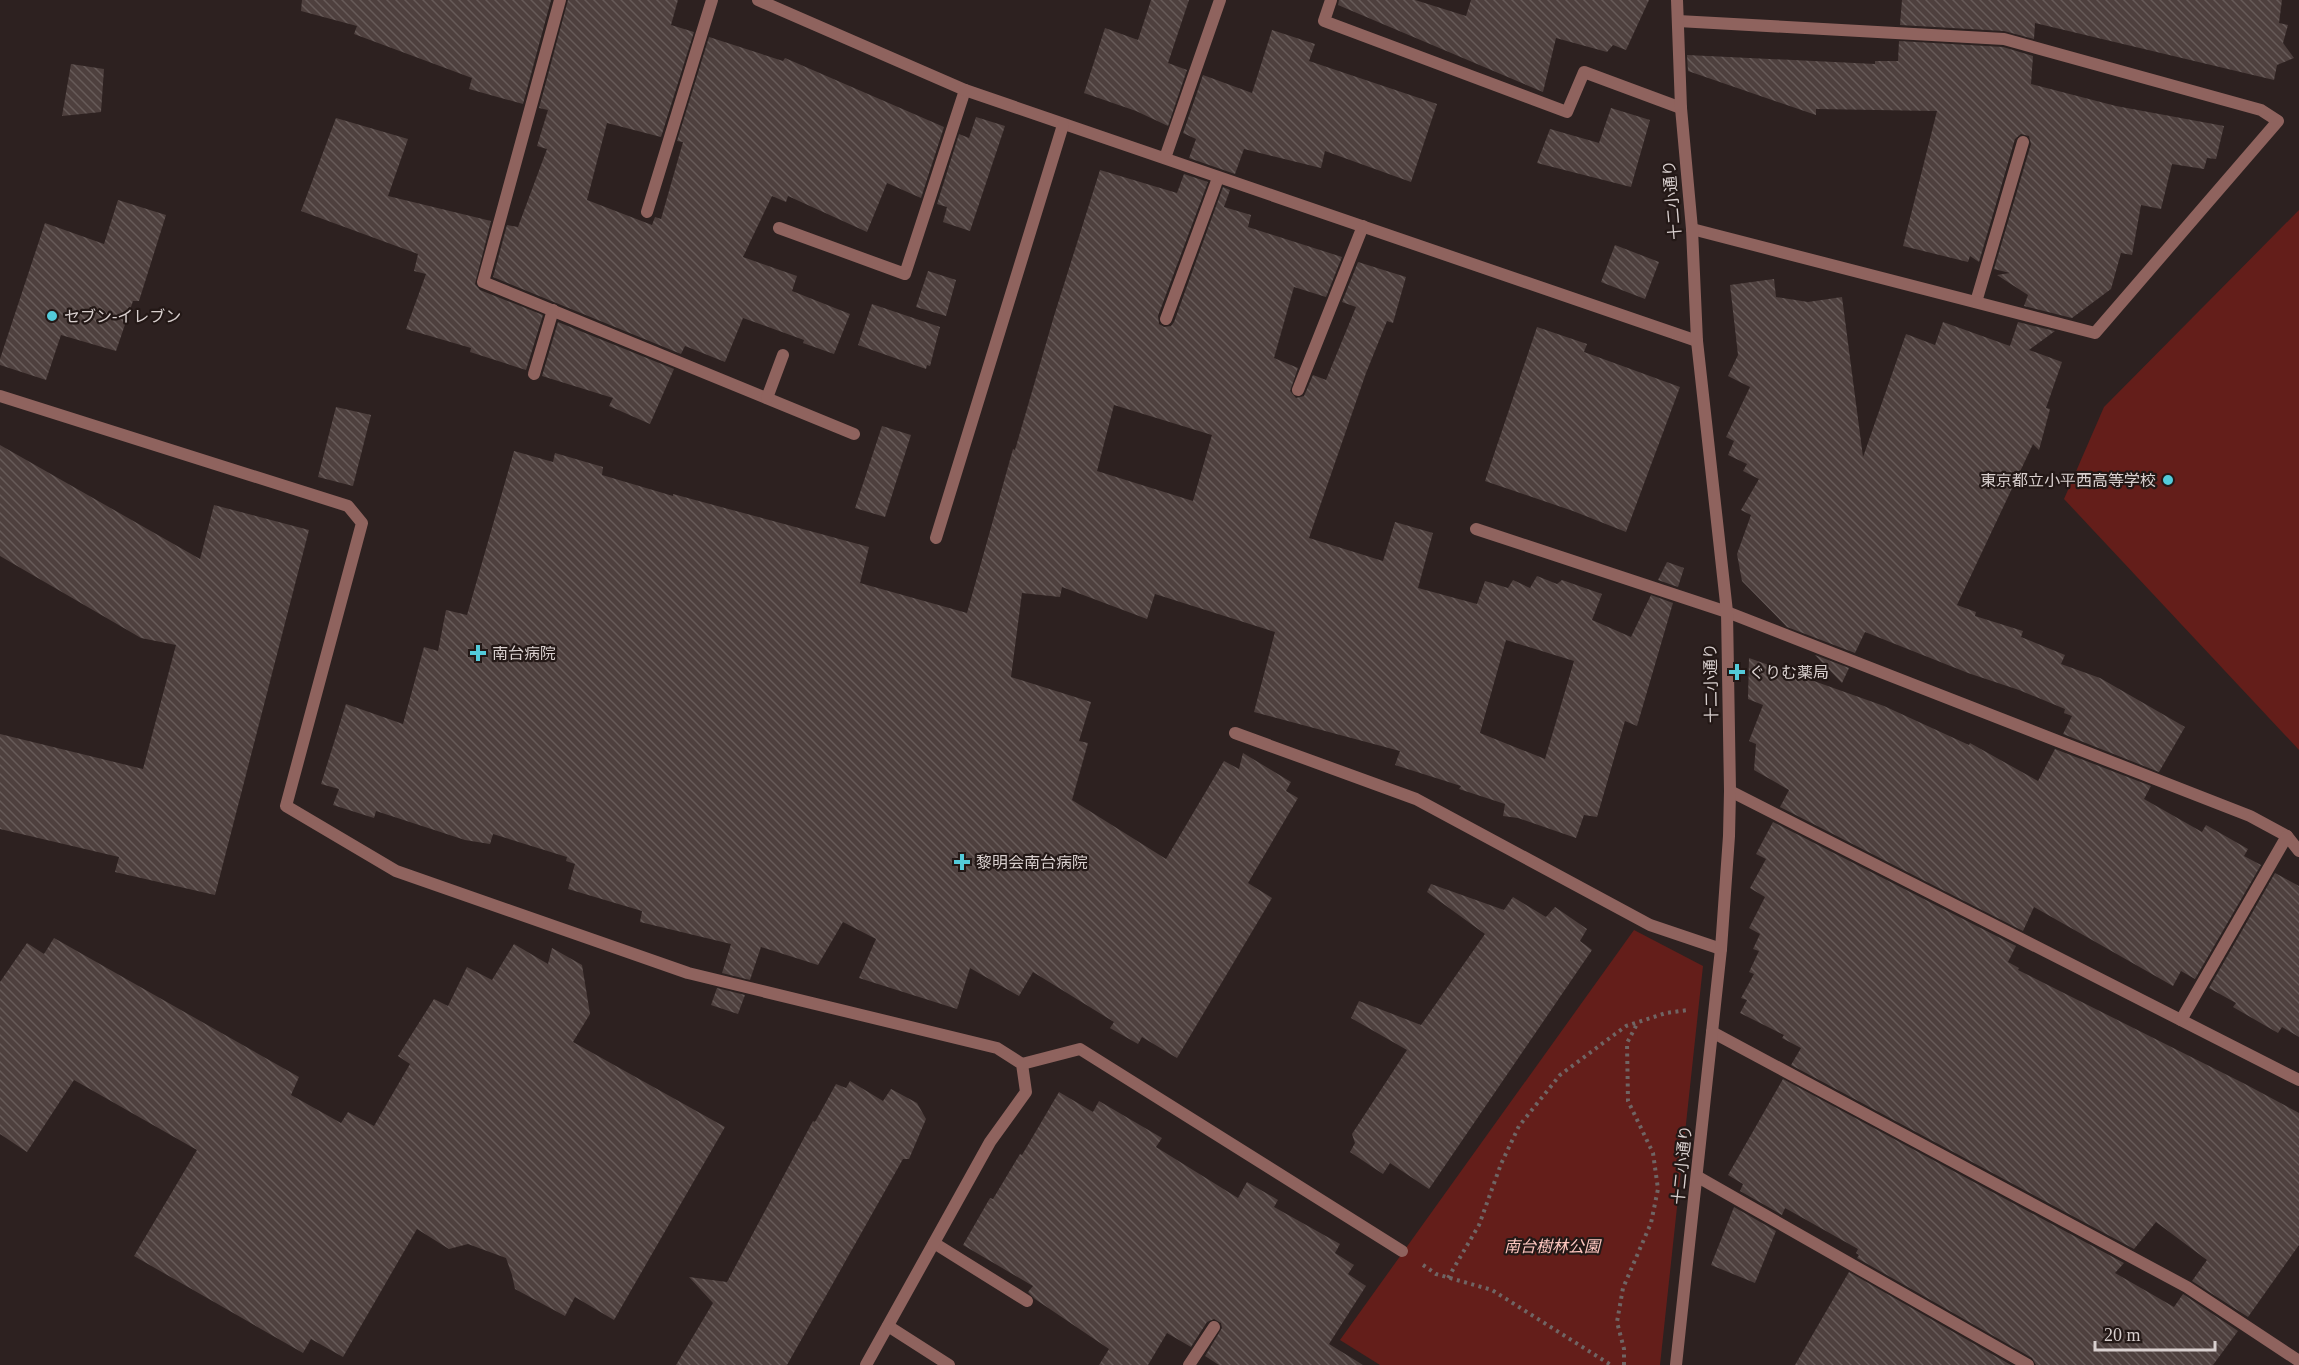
<svg xmlns="http://www.w3.org/2000/svg" width="2299" height="1365" font-family="'Times New Roman','Noto Sans JP',serif">
  <style>
    .green { fill: #641e1a }
    .building { fill: url(#building-back-hatch); fill-rule: evenodd }
    .lines { fill: none; stroke-linecap: round; stroke-linejoin: round }
    .path { stroke: #706564; stroke-width: 4; stroke-dasharray: 3 4.5; stroke-linecap: butt }
    .lane { stroke: #8f635e; stroke-width: 12 }
    .street { stroke: #8f635e; stroke-width: 12 }
    .poi-dot { fill: #53cbda; stroke: #231816; stroke-width: 2 }
    .labels { text-anchor: middle; dominant-baseline: central; stroke-width: 4.5; stroke-linejoin: round; paint-order: stroke }
    .street-label { font-size: 16px; fill: #d9d0cf; stroke: #231816 }
    .poi-label { font-size: 16px; fill: #d9d0cf; stroke: #231816; text-anchor: start }
    .park-label { font-size: 16px; font-style: italic; fill: #fec7c0; stroke: #231816 }
  </style>
  <defs>
    <pattern id="building-back-hatch" width="6" height="6" patternUnits="userSpaceOnUse" patternTransform="scale(1.5)"><rect width="6" height="6" fill="#4e403e"/><path d="M-1 5l2 2M0 0l6 6M5-1l2 2" fill="none" stroke="#675b59"/></pattern>
  </defs>
  <rect width="100%" height="100%" fill="#2d2120"/>
  <!-- green -->
  <g class="green">
    <path d="M 2299,210 L 2299,750 L 2064,499 L 2104,407 Z"/>
    <path d="M 1634,930 L 1703,966 L 1660,1365 L 1380,1365 L 1340,1340 Z"/>
  </g>
  <!-- building -->
  <g class="building">
    <path d="M 302,0 L 551,0 L 523,104 L 469,89 L 472,78 L 354,34 L 357,26 L 301,11 Z"/>
    <path d="M 568,0 L 678,0 L 671,25 L 694,32 L 661,137 L 607,123 L 587,200 L 652,225 L 655,217 L 661,219 L 683,142 L 677,141 L 709,37 L 783,61 L 785,58 L 944,127 L 921,198 L 887,183 L 867,232 L 788,196 L 786,202 L 772,196 L 743,257 L 797,276 L 792,291 L 850,314 L 834,354 L 803,343 L 804,340 L 743,318 L 725,362 L 685,346 L 681,354 L 493,277 L 507,225 L 518,227 L 547,149 L 537,146 L 548,110 L 539,108 Z"/>
    <path d="M 1151,0 L 1189,0 L 1168,63 L 1187,70 L 1168,126 L 1136,111 L 1084,93 L 1105,28 L 1138,40 Z"/>
    <path d="M 1339,0 L 1415,0 L 1466,16 L 1471,0 L 1649,0 L 1626,50 L 1613,45 L 1607,52 L 1556,38 L 1543,92 L 1338,5 Z"/>
    <path d="M 1902,0 L 2282,0 L 2279,23 L 2288,25 L 2283,43 L 2294,58 L 2277,65 L 2274,80 L 2035,23 L 2034,39 L 2004,31 L 1900,25 Z"/>
    <path d="M 1272,30 L 1315,44 L 1309,61 L 1437,104 L 1411,182 L 1325,151 L 1321,168 L 1244,149 L 1235,174 L 1189,158 L 1196,139 L 1183,133 L 1203,75 L 1252,93 Z"/>
    <path d="M 1899,41 L 2003,47 L 2033,56 L 2031,84 L 2116,106 L 2224,126 L 2216,159 L 2207,158 L 2204,169 L 2172,164 L 2161,209 L 2141,205 L 2132,255 L 2121,253 L 2111,289 L 2072,318 L 2024,306 L 2028,295 L 1997,275 L 2010,273 L 1994,269 L 2031,144 L 2029,136 L 2021,134 L 2015,139 L 1979,262 L 1970,256 L 1968,262 L 1903,246 L 1937,111 L 1816,109 L 1816,115 L 1688,71 L 1687,55 L 1875,64 L 1875,61 L 1898,61 Z"/>
    <path d="M 71,64 L 104,69 L 101,112 L 62,116 Z"/>
    <path d="M 1611,108 L 1650,120 L 1631,187 L 1537,163 L 1550,129 L 1599,143 Z"/>
    <path d="M 976,117 L 1005,126 L 970,231 L 943,222 L 947,207 L 937,204 L 959,134 L 969,138 Z"/>
    <path d="M 336,118 L 408,139 L 388,196 L 491,221 L 475,284 L 480,290 L 543,315 L 526,370 L 470,352 L 471,348 L 406,329 L 426,274 L 414,271 L 418,254 L 301,211 Z"/>
    <path d="M 1100,170 L 1177,193 L 1184,174 L 1208,182 L 1158,316 L 1159,324 L 1164,327 L 1171,326 L 1174,322 L 1223,187 L 1230,190 L 1224,207 L 1251,215 L 1248,227 L 1342,257 L 1326,297 L 1294,287 L 1274,358 L 1298,368 L 1290,391 L 1296,398 L 1304,396 L 1313,375 L 1326,380 L 1356,307 L 1342,302 L 1358,262 L 1406,277 L 1393,323 L 1387,321 L 1366,373 L 1309,538 L 1383,561 L 1395,522 L 1433,533 L 1418,588 L 1477,604 L 1485,581 L 1508,588 L 1513,580 L 1530,588 L 1537,576 L 1557,584 L 1562,580 L 1602,594 L 1592,620 L 1631,637 L 1651,595 L 1673,603 L 1637,726 L 1625,721 L 1597,817 L 1584,815 L 1576,838 L 1518,818 L 1503,816 L 1505,804 L 1459,789 L 1461,786 L 1395,765 L 1400,751 L 1254,712 L 1275,632 L 1155,594 L 1147,619 L 1062,587 L 1060,597 L 1022,593 L 1011,677 L 1091,702 L 1079,741 L 1088,743 L 1072,800 L 1166,859 L 1224,761 L 1239,769 L 1243,753 L 1291,782 L 1286,791 L 1298,798 L 1248,883 L 1272,898 L 1177,1058 L 1142,1037 L 1138,1044 L 1110,1028 L 1114,1022 L 1033,972 L 1019,996 L 970,968 L 957,1009 L 859,978 L 876,939 L 843,922 L 818,965 L 761,947 L 750,980 L 722,973 L 731,944 L 640,922 L 642,911 L 568,889 L 575,864 L 566,861 L 567,857 L 493,834 L 490,844 L 465,840 L 376,811 L 374,818 L 333,805 L 339,789 L 321,784 L 346,704 L 403,724 L 424,647 L 438,651 L 446,610 L 467,615 L 514,451 L 553,462 L 555,453 L 603,467 L 602,475 L 673,496 L 673,494 L 869,547 L 860,583 L 967,613 L 1013,449 L 1015,450 L 1054,316 ZM 1114,405 L 1212,435 L 1193,501 L 1097,471 ZM 1506,640 L 1574,661 L 1545,759 L 1480,733 Z"/>
    <path d="M 118,200 L 166,215 L 139,301 L 133,301 L 116,351 L 61,335 L 46,380 L 0,365 L 0,359 L 45,223 L 104,244 Z"/>
    <path d="M 1615,245 L 1659,262 L 1645,299 L 1601,282 Z"/>
    <path d="M 928,271 L 956,280 L 946,316 L 916,307 Z"/>
    <path d="M 1774,279 L 1776,297 L 1808,302 L 1842,297 L 1863,457 L 1906,334 L 1935,345 L 1943,322 L 2010,346 L 2018,322 L 2055,331 L 2029,350 L 2062,362 L 2046,408 L 2050,409 L 2039,450 L 2033,444 L 1957,605 L 1976,612 L 1975,616 L 2023,631 L 2021,637 L 2065,655 L 2061,664 L 2100,678 L 2185,727 L 2159,772 L 2063,734 L 2072,716 L 2064,713 L 2065,709 L 2019,690 L 1968,673 L 1865,632 L 1855,653 L 1787,627 L 1742,581 L 1737,554 L 1751,515 L 1741,510 L 1759,479 L 1743,471 L 1747,464 L 1728,455 L 1734,441 L 1726,437 L 1750,387 L 1728,376 L 1738,355 L 1730,285 Z"/>
    <path d="M 872,304 L 940,327 L 930,366 L 927,365 L 926,369 L 858,345 Z"/>
    <path d="M 558,322 L 674,369 L 650,424 L 609,406 L 613,398 L 542,376 Z"/>
    <path d="M 1537,327 L 1587,344 L 1584,352 L 1680,387 L 1626,532 L 1573,511 L 1485,481 Z"/>
    <path d="M 336,407 L 371,415 L 353,486 L 318,477 Z"/>
    <path d="M 882,426 L 911,435 L 885,517 L 855,508 Z"/>
    <path d="M 0,445 L 200,559 L 214,505 L 309,530 L 215,895 L 115,872 L 119,857 L 0,829 L 0,734 L 143,769 L 176,645 L 141,638 L 0,556 Z"/>
    <path d="M 1667,562 L 1684,568 L 1678,587 L 1658,580 Z"/>
    <path d="M 1815,655 L 1849,668 L 1842,683 Z"/>
    <path d="M 1749,658 L 1884,706 L 1969,745 L 1970,743 L 2038,781 L 2055,749 L 2151,786 L 2144,799 L 2202,832 L 2206,825 L 2248,849 L 2244,856 L 2261,865 L 2195,979 L 2181,971 L 2173,986 L 2034,907 L 2023,931 L 1780,807 L 1789,790 L 1754,770 L 1756,744 L 1749,741 L 1763,705 L 1748,699 Z"/>
    <path d="M 1773,822 L 2016,946 L 2008,962 L 2019,968 L 2018,970 L 2245,1084 L 2299,1113 L 2299,1245 L 2248,1317 L 2192,1281 L 2207,1260 L 2156,1222 L 2134,1249 L 1791,1065 L 1801,1048 L 1782,1038 L 1784,1035 L 1740,1013 L 1747,1000 L 1741,998 L 1754,974 L 1749,972 L 1759,951 L 1753,949 L 1760,934 L 1749,928 L 1765,897 L 1750,888 L 1766,859 L 1756,854 Z"/>
    <path d="M 2275,873 L 2299,886 L 2299,1037 L 2282,1027 L 2278,1033 L 2233,1007 L 2236,1003 L 2209,988 Z"/>
    <path d="M 1431,884 L 1504,910 L 1513,897 L 1546,917 L 1555,907 L 1587,929 L 1580,941 L 1592,950 L 1429,1189 L 1390,1163 L 1383,1174 L 1350,1152 L 1355,1143 L 1352,1134 L 1407,1050 L 1351,1018 L 1359,1001 L 1421,1025 L 1485,934 L 1427,892 Z"/>
    <path d="M 54,938 L 299,1077 L 291,1095 L 341,1123 L 348,1112 L 374,1126 L 410,1064 L 398,1056 L 434,999 L 448,1006 L 467,967 L 492,980 L 514,944 L 548,964 L 552,948 L 582,965 L 590,1014 L 573,1042 L 725,1127 L 614,1320 L 575,1297 L 565,1316 L 515,1289 L 512,1275 L 506,1258 L 468,1244 L 449,1249 L 417,1229 L 343,1357 L 311,1339 L 303,1353 L 134,1256 L 197,1150 L 74,1080 L 27,1152 L 0,1134 L 0,982 L 27,943 L 44,954 Z"/>
    <path d="M 717,988 L 745,995 L 738,1014 L 711,1005 Z"/>
    <path d="M 1783,1079 L 2124,1263 L 2115,1273 L 2174,1307 L 2183,1294 L 2238,1331 L 2213,1365 L 2036,1365 L 2032,1358 L 1857,1258 L 1859,1255 L 1856,1253 L 1858,1249 L 1785,1208 L 1782,1215 L 1740,1191 L 1743,1184 L 1728,1175 Z"/>
    <path d="M 850,1081 L 883,1101 L 891,1089 L 917,1103 L 926,1119 L 909,1159 L 903,1159 L 787,1365 L 676,1365 L 713,1303 L 689,1277 L 727,1282 L 813,1121 L 815,1122 L 836,1084 L 846,1088 Z"/>
    <path d="M 1059,1092 L 1093,1112 L 1099,1101 L 1162,1138 L 1156,1147 L 1238,1198 L 1247,1182 L 1278,1200 L 1274,1207 L 1340,1244 L 1335,1253 L 1354,1265 L 1348,1274 L 1366,1286 L 1329,1344 L 1363,1365 L 1219,1365 L 1205,1356 L 1222,1328 L 1221,1323 L 1214,1319 L 1207,1322 L 1191,1347 L 1167,1333 L 1148,1365 L 1099,1365 L 1109,1349 L 1035,1299 L 1028,1292 L 1033,1286 L 963,1245 L 990,1198 L 993,1199 L 1020,1154 L 1022,1155 Z"/>
    <path d="M 1734,1207 L 1776,1231 L 1755,1283 L 1711,1265 Z"/>
    <path d="M 1849,1272 L 2011,1365 L 1795,1365 Z"/>
  </g>
  <g class="lines">
    <!-- path -->
    <g class="path">
      <path d="M 1423,1265 L 1436,1274 L 1492,1290 L 1611,1365"/>
      <path d="M 1448,1278 L 1479,1225 L 1501,1164 L 1519,1126 L 1560,1075 L 1626,1026 L 1666,1013 L 1688,1010"/>
      <path d="M 1624,1365 L 1624,1349 L 1617,1322 L 1623,1288 L 1651,1223 L 1658,1189 L 1653,1153 L 1628,1101 L 1627,1043 L 1637,1024"/>
    </g>
    <!-- lane -->
    <g class="lane">
      <path d="M 560,0 L 483,282 L 854,434"/>
      <path d="M 1331,0 L 1324,21 L 1567,112 L 1584,72 L 1681,108"/>
      <path d="M 1165,158 L 1220,0"/>
      <path d="M 647,212 L 712,0"/>
      <path d="M 779,228 L 905,274 L 965,90"/>
      <path d="M 1976,302 L 2023,142"/>
      <path d="M 1166,319 L 1218,178"/>
      <path d="M 534,374 L 553,310"/>
      <path d="M 1298,390 L 1363,226"/>
      <path d="M 767,398 L 783,355"/>
      <path d="M 1476,529 L 1727,612"/>
      <path d="M 934,1243 L 1027,1301"/>
      <path d="M 888,1326 L 949,1365"/>
      <path d="M 1189,1365 L 1214,1327"/>
    </g>
    <!-- street -->
    <g class="street">
      <path d="M 758,0 L 965,90 L 1697,341"/>
      <path d="M 1678,21 L 2004,39 L 2261,110 L 2278,121 L 2095,333 L 1692,229"/>
      <path d="M 0,396 L 348,506 L 362,523 L 286,806 L 396,871 L 688,973 L 997,1048 L 1022,1064 L 1026,1092 L 990,1142 L 866,1365"/>
      <path d="M 936,538 L 1063,125"/>
      <path d="M 1727,612 L 2250,816 L 2287,836 L 2299,851"/>
      <path d="M 1235,733 L 1416,799 L 1650,925 L 1721,949"/>
      <path d="M 1730,791 L 2299,1080"/>
      <path d="M 2181,1020 L 2287,836"/>
      <path d="M 1712,1032 L 2187,1287 L 2299,1361"/>
      <path d="M 1022,1064 L 1080,1049 L 1402,1251"/>
      <path d="M 1698,1177 L 2028,1365"/>
      <path d="M 1676,1365 L 1721,949 L 1729,836 L 1730,791 L 1727,612 L 1697,341 L 1692,229 L 1681,108 L 1677,0"/>
    </g>
  </g>
  <!-- markers -->
  <g class="poi-dot">
    <circle cx="52" cy="316" r="6"/>
    <circle cx="2168" cy="480" r="6"/>
    <path d="M475 644h6v6h6v6h-6v6h-6v-6h-6v-6h6z"/>
    <path d="M1734 663h6v6h6v6h-6v6h-6v-6h-6v-6h6z"/>
    <path d="M959 853h6v6h6v6h-6v6h-6v-6h-6v-6h6z"/>
  </g>
  <g class="labels">
    <!-- street labels -->
    <g class="street-label">
      <text transform="translate(1672 200) rotate(-95)">十二小通り</text>
      <text transform="translate(1711 683) rotate(-91)">十二小通り</text>
      <text transform="translate(1682 1165) rotate(-84)">十二小通り</text>
    </g>
    <!-- poi labels -->
    <g class="poi-label">
      <text x="64" y="316">セブン-イレブン</text>
      <text x="2156" y="480" text-anchor="end">東京都立小平西高等学校</text>
      <text x="492" y="653">南台病院</text>
      <text x="1749" y="672">ぐりむ薬局</text>
      <text x="976" y="862">黎明会南台病院</text>
    </g>
    <!-- park labels -->
    <g class="park-label">
      <text x="1552" y="1246">南台樹林公園</text>
    </g>
  </g>
  <!-- scale -->
  <path d="M2095 1341v9h120v-9" fill="none" stroke="#d9d0cf" stroke-width="3"/>
  <text x="2104" y="1341" font-size="18" fill="#d9d0cf" stroke="#231816" stroke-width="4.5" paint-order="stroke">20 m</text>
</svg>
